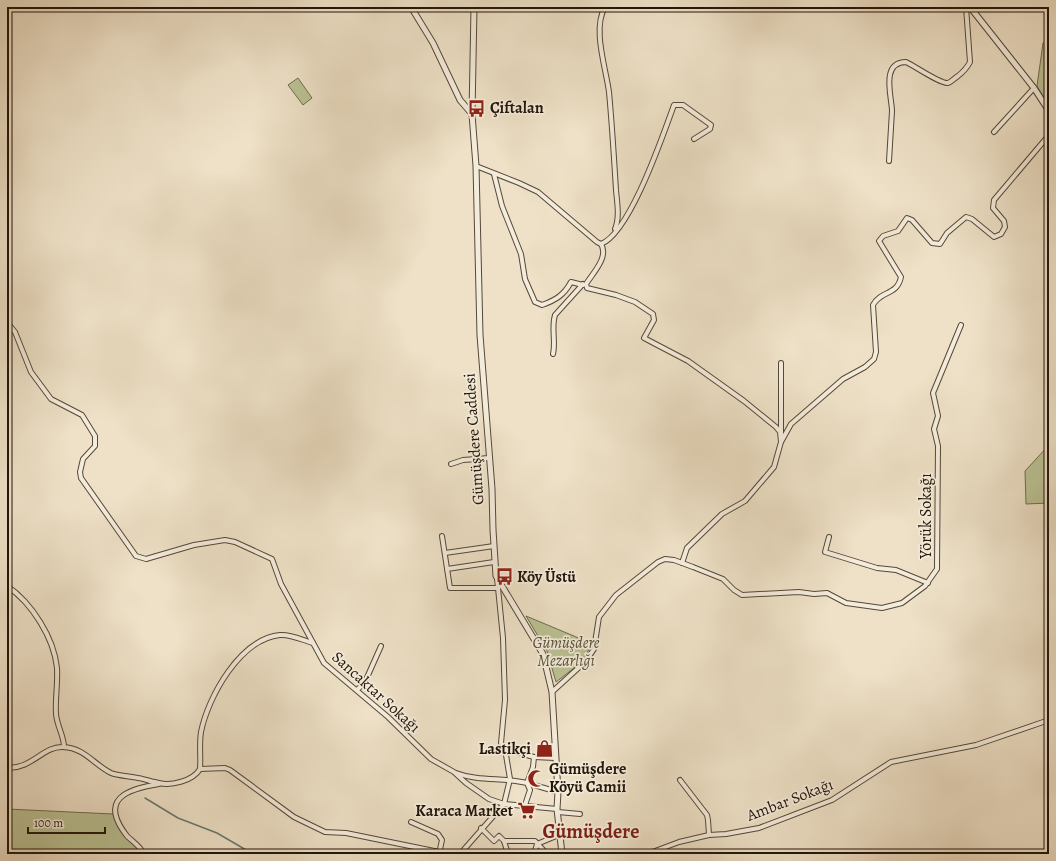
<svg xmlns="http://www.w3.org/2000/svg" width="1056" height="861" font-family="Alegreya,serif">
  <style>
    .green { fill: #bbc294; stroke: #6e6c4f }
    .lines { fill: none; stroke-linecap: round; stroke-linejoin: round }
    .stream { stroke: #697a70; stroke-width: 1.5 }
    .minor-casing { stroke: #544839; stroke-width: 6 }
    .tertiary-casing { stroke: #544839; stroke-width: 7 }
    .minor { stroke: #f4ecdb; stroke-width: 4 }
    .tertiary { stroke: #f4ecdb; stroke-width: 5 }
    .labels { text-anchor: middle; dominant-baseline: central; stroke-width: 3.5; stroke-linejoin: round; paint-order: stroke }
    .poi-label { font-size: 16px; font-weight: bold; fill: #21150a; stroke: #f4ecdb; text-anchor: start }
    .street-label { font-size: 16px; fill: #21150a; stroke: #f4ecdb }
    .park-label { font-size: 16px; font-style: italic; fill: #57523a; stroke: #f4ecdb }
    .district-label { font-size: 20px; font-weight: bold; fill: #7a1f14; stroke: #f4ecdb }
  </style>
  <rect width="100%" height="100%" fill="#eee1c7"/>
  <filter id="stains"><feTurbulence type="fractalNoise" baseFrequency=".005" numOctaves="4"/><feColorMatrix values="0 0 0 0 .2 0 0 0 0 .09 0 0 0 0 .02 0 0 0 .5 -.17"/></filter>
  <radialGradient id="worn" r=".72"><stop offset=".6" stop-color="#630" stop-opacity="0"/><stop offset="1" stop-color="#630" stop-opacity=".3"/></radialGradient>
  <!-- green -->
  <g class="green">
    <path d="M 1049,41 L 1049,106 L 1037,86 L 1043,43 Z"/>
    <path d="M 298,78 L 312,98 L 303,105 L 288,85 Z"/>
    <path d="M 1049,445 L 1049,503 L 1026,504 L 1025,471 Z"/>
    <path d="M 526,616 L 593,644 L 578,665 L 556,682 L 547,651 Z"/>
    <path d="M 7,809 L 113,814 L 143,854 L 7,854 Z"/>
  </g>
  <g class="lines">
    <!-- stream -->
    <path class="stream" d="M 145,798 L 178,818 L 217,833 L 253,854"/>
    <defs>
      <g id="minor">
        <path d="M 605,7 C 592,29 606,68 609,92 C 612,124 614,157 616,190 C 617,202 620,217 615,229"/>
        <path d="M 994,132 L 1034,88"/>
        <path d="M 889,161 C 890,144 891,128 892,111 C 892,98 880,62 906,62 C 915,66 940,84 948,83 C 951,82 955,78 958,76 C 963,72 967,68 970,62 L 966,7"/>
        <path d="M 476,166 L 519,183 L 538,192 L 597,242 L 601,244 C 630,233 663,135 674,105 L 683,105 L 711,125 L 710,129 L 694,139"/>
        <path d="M 494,174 L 502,206 L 521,254 L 525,279 L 535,302 L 542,305 C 556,300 564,295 571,282 L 583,285"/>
        <path d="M 601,244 C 609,257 593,273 586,284 L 587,288 L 616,295 L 635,302 L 653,314 L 654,320 L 644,338 L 688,361 L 744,401 L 776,427 L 780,432 L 781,442 L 781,363"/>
        <path d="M 7,322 L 15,332 L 31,372 L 51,399 L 82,415 L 95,436 L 95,446 L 83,459 L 80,472 L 81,478 L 136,556 L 146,559 L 194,545 L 225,540 L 235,542 L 272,559 L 281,584 L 324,663 L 388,717 L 431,759 L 454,772 L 466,783 L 489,799 L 504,804 L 557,809"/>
        <path d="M 553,354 C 556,341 551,328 555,315 L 583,284"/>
        <path d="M 451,464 L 463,460 L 489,458"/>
        <path d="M 442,536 L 450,588 L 498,588"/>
        <path d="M 829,537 L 825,552 L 877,568 L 896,570 L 928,583"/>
        <path d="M 445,553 L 494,546"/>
        <path d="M 682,563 L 687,548 L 722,514 L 745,501 L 774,467 L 781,442 L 791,424 L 843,379 L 865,367 L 874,359 L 876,352 L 873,305 C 881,290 897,296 901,277 L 879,241 L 883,236 L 898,231 L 907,218 L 912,220 L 932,243 L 940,244 L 947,233 L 966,217 L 972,219 L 994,237 L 1001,234 L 1005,227 L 1004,221 L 993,208 L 994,200 L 1049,135"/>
        <path d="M 447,569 L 494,562"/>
        <path d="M 7,586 C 32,603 54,638 57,668 C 58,683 55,699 56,714 C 57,726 64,736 64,747"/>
        <path d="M 357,690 L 365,682 L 381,646"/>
        <path d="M 552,692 L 586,661 L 594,649 L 599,617 L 616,595 L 658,562 L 665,559 L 674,560 L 693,567 L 723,579 L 734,590 L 742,595 L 799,592 L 814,594 L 827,593 L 846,603 L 882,608 L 902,603 L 925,586 L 937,569 L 938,446 L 934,429 L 938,416 L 933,393 L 961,325"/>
        <path d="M 505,749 L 534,757 L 555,758"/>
        <path d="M 534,757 L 533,767 L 527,783 L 558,792"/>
        <path d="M 7,768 C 32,769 43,746 63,747 C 85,748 93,764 111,773 C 118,776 130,776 138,778 C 145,779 152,782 159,783 C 171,786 193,781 200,769 C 201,757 199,745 201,732 C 208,697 240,639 280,635 C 291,634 302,640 313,643"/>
        <path d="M 200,769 L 225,768 L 230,770 L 294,817 L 325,832 L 346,833 L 449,854"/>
        <path d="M 456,773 C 480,782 503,777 527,783 L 530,790 L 525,805"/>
        <path d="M 680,780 L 707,815 L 708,820 L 709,835"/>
        <path d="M 558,812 L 580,814"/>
        <path d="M 411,822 L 438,834 L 442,840 L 439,854"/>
        <path d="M 481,828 L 494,841 L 499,836 L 504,841 L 508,854"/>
        <path d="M 504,841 L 535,841 L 547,854"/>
        <path d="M 144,854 C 140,846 133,842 127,836 C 98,799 127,789 159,784"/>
        <path d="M 460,854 L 504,804 L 510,779 L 505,749 L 501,743 L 505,700 L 503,638 L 497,578"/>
        <path d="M 534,854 L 537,844 L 561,834"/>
        <path d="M 647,854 L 679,842 L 709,835 L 726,834 L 759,828 L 832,800 L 891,762 L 976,745 L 1049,720"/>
      </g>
      <g id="tertiary">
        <path d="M 411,7 L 433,43 L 460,100 L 472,114"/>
        <path d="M 474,7 L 472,114 L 476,166 L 480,335 L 492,489 L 493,530 L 496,576 L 543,654 L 552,692 L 558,792 L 557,809 L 562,854"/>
        <path d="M 970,7 L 1034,88 L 1049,111"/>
      </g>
    </defs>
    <!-- minor casing -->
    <use href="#minor" class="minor-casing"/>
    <!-- tertiary casing -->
    <use href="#tertiary" class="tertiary-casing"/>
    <!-- minor -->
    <use href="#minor" class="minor"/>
    <!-- tertiary -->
    <use href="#tertiary" class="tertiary"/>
  </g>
  <!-- icons -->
  <defs>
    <symbol id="bus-bare" viewBox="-9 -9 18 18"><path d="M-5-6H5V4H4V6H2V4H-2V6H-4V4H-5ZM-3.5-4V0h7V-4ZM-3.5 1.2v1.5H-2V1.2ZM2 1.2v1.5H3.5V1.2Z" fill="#8f2418" stroke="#f4ecdb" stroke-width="2.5" paint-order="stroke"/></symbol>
    <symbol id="shop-bare" viewBox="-9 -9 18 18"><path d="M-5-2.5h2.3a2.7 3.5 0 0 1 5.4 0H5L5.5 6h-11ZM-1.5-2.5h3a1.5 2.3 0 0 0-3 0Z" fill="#8f2418" stroke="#f4ecdb" stroke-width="2.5" paint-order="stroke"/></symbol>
    <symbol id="mosque-bare" viewBox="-9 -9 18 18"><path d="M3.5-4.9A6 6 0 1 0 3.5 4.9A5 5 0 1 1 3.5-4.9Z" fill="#8f2418" stroke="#f4ecdb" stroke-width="2.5" paint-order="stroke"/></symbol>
    <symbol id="supermarket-bare" viewBox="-9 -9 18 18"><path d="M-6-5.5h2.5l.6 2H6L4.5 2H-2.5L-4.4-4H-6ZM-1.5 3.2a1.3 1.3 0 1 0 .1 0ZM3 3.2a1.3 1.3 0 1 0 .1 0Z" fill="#8f2418" stroke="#f4ecdb" stroke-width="2.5" paint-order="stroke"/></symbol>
  </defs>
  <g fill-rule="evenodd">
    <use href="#bus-bare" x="464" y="96" width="25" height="25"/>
    <use href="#bus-bare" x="492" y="564" width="25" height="25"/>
    <use href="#shop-bare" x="532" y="736" width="25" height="25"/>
    <use href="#mosque-bare" x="524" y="766" width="25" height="25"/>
    <use href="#supermarket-bare" x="514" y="798" width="25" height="25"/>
  </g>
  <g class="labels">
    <!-- poi labels -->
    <g class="poi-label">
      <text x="490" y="108">Çiftalan</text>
      <text x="517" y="577">Köy Üstü</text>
      <text x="531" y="749" text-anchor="end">Lastikçi</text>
      <text x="549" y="769">Gümüşdere<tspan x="549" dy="18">Köyü Camii</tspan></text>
      <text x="513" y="811" text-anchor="end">Karaca Market</text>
    </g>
    <!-- street labels -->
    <g class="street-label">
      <text transform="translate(474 439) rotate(-94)">Gümüşdere Caddesi</text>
      <text transform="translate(926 516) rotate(-90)">Yörük Sokağı</text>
      <text transform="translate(376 692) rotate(42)">Sancaktar Sokağı</text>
      <text transform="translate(790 800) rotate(-21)">Ambar Sokağı</text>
    </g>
    <!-- park labels -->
    <g class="park-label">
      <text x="566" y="643">Gümüşdere<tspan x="566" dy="18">Mezarlığı</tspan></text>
    </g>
    <!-- district labels -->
    <g class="district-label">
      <text x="591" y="831">Gümüşdere</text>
    </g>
  </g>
  <!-- margin -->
  <rect width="1056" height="861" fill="none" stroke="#eee1c7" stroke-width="24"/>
  <rect x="8" y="8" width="1040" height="845" fill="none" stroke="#21150a" stroke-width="2"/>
  <rect x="12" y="12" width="1032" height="837" fill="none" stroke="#21150a"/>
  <!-- scale -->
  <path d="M28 827v6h77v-6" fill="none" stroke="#21150a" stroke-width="2"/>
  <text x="34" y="827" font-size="12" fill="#21150a" stroke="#f4ecdb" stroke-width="3" paint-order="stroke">100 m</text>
  <rect width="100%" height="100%" filter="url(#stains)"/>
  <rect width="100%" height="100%" fill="url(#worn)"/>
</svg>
